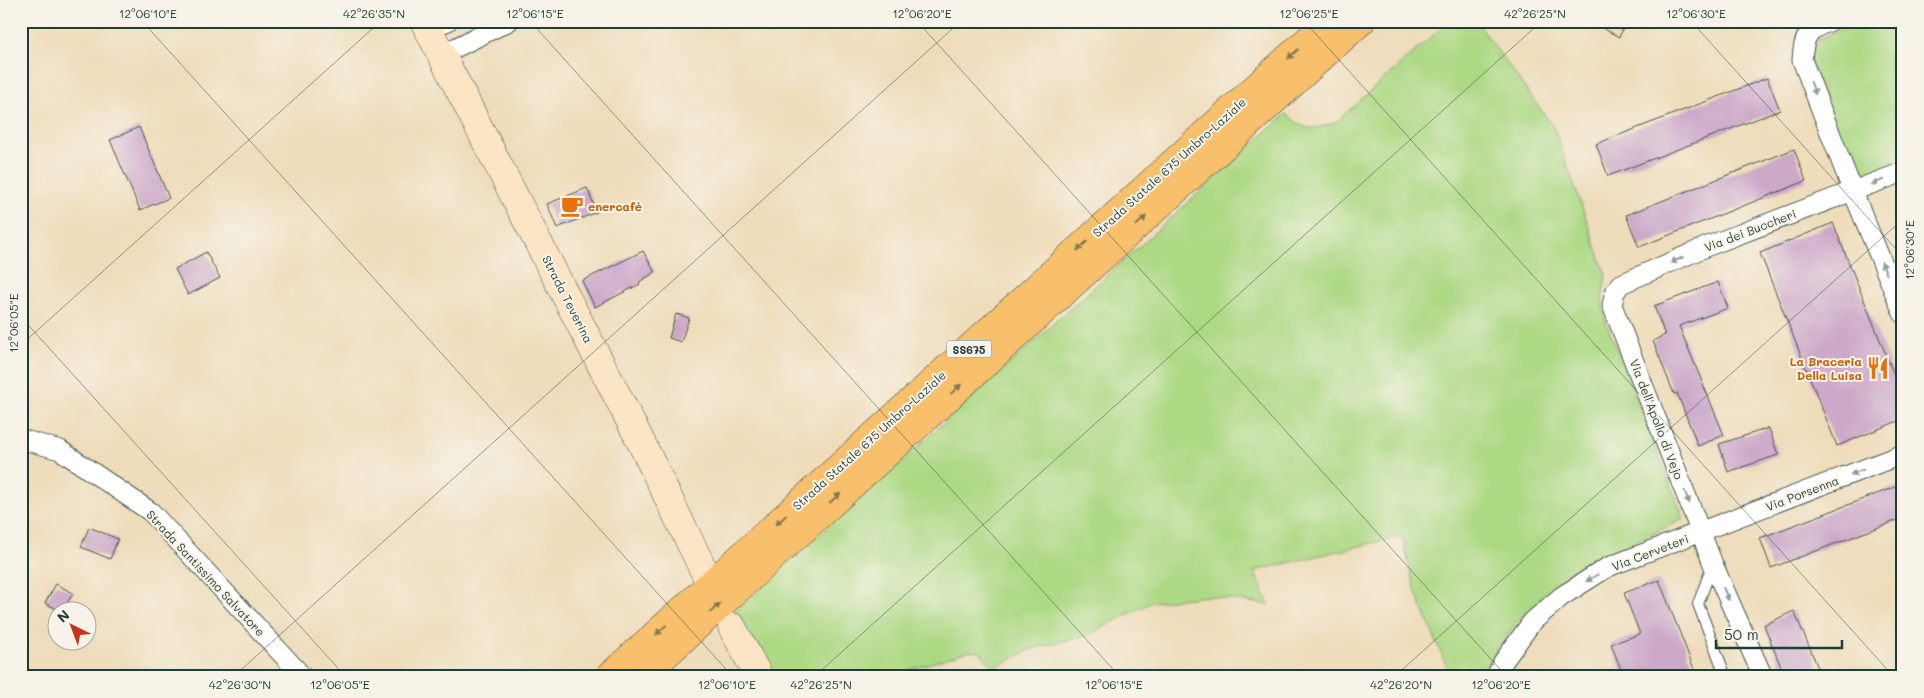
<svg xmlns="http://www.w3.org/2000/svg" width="1924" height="698" font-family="Mali,sans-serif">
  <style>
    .green { fill: #add985; stroke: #668b5c }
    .building { fill: #cca8c9 }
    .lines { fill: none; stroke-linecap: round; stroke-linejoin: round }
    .service-casing { stroke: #3e5548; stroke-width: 12 }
    .minor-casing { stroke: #3e5548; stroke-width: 21 }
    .secondary-casing { stroke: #3e5548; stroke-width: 29 }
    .trunk-casing { stroke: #3e5548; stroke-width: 29 }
    .service { stroke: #fff; stroke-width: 10 }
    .minor { stroke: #fff; stroke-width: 19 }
    .secondary { stroke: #fce5c4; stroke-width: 28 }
    .trunk { stroke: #f8bf6c; stroke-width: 28 }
    .oneway { fill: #81784d }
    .oneway2 { fill: #8f9e9a }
    .ticks { fill: none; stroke: #1f3d34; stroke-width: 1; stroke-opacity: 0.45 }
    .labels { text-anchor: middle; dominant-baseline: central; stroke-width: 4; stroke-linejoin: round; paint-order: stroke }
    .shield { fill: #f7f3e8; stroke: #60746a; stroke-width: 1 }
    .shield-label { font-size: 11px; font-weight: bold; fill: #1f3d34 }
    .street-label { font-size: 12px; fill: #1f3d34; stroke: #f7f3e8 }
    .food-label { font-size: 12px; font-weight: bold; fill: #c56008; stroke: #f7f3e8; text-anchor: start }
    .neatline { fill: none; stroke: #1f3d34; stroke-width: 2 }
    .ticks-label { font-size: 12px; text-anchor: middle; fill: #1f3d34 }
  </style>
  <rect width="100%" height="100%" fill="#f7f3e8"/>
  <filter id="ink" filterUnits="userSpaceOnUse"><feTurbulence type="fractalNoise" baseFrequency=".02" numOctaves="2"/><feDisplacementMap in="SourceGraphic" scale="10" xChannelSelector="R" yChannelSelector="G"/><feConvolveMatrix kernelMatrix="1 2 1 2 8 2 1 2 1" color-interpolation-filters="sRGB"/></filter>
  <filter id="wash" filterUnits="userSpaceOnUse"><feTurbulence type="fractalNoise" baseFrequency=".0096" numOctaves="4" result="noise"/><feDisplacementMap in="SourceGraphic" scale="20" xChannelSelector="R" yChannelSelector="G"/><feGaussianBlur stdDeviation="1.12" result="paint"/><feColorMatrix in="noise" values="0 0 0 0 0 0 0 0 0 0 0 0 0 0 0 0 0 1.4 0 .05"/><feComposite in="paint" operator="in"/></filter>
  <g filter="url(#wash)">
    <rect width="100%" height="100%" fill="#eedcba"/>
    <!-- green -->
    <g class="green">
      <path d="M 1449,21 L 1476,21 L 1554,128 L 1606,275 L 1602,298 L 1605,320 L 1684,519 L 1576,568 L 1546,592 L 1518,620 L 1478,677 L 1451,677 L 1416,593 L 1402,536 L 1254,571 L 1269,605 L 1209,596 L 1152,602 L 1086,636 L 1031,649 L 993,668 L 980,652 L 969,651 L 906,671 L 896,677 L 771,677 L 733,613 L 1286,114 C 1308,132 1309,131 1336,122 Z"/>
      <path d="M 1864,21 L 1903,21 L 1903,158 L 1861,175 L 1853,169 L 1809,58 L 1814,45 L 1819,39 Z"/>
    </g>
    <g id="blocks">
      <!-- building -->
      <g class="building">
        <path d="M 1590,21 L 1627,21 L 1619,37 Z"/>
        <path d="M 1767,78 L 1780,110 L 1608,176 L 1596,144 Z"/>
        <path d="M 139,127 L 169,198 L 140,210 L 110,140 Z"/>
        <path d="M 1794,149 L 1806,181 L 1639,247 L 1626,215 Z"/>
        <path d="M 587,188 L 597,212 L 557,228 L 547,204 Z"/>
        <path d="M 1833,223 L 1903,397 L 1903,419 L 1837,446 L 1760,253 Z"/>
        <path d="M 643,251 L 655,272 L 639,282 L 640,284 L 595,307 L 582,281 Z"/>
        <path d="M 206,252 L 220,278 L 188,295 L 175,269 Z"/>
        <path d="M 1718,282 L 1728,308 L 1679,326 L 1724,435 L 1698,446 L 1677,393 L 1674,394 L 1653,341 L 1665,335 L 1654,306 Z"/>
        <path d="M 676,314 L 689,318 L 681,342 L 669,338 Z"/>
        <path d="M 1769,428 L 1778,455 L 1728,472 L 1719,444 Z"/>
        <path d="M 1903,484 L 1903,518 L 1771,568 L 1760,538 Z"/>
        <path d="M 89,527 L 118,539 L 110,559 L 81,547 Z"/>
        <path d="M 1659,580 L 1687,651 L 1697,677 L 1624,677 L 1611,644 L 1640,634 L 1624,593 Z"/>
        <path d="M 56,584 L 73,593 L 63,610 L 59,610 L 45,603 Z"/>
        <path d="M 1794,611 L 1822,677 L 1785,677 L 1764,625 Z"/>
      </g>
    </g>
  </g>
  <g filter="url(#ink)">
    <use href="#blocks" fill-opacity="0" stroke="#3e5548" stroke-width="1"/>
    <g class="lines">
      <defs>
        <path id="service" d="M 1712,566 L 1698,604 L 1726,677"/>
        <g id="minor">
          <path d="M 1831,21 C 1807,30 1804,35 1802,60 L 1853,192 L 1903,313"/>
          <path d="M 428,28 L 448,21"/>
          <path d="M 441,55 L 509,21"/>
          <path d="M 21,439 L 60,450 L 151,512 L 303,677"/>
          <path d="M 1496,677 L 1503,662 L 1532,622 L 1562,596 L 1608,567 L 1903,454"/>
          <path d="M 1763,677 L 1713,564 L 1612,305 L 1615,292 L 1621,284 L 1708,246 L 1903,172"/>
        </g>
        <g id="secondary">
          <path d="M 424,21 L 639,438 L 708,579"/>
          <path d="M 732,627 L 759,677"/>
        </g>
        <g id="trunk">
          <path d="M 609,677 L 1329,21"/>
          <path d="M 641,677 L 1361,21"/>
        </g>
      </defs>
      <!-- service casing -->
      <use href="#service" class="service-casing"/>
      <!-- minor casing -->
      <use href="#minor" class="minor-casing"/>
      <!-- secondary casing -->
      <use href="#secondary" class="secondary-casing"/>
      <!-- trunk casing -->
      <use href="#trunk" class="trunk-casing"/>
      <!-- service -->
      <use href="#service" class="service"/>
      <!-- minor -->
      <use href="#minor" class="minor"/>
      <!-- secondary -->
      <use href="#secondary" class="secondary"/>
      <!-- trunk -->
      <use href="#trunk" class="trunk"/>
    </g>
    <!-- one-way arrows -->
    <defs><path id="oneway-solid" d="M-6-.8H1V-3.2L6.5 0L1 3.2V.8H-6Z" transform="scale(1.25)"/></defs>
    <g class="oneway">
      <use href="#oneway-solid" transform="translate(1293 54) rotate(138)"/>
      <use href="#oneway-solid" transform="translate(1141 221) rotate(-42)"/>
      <use href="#oneway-solid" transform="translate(1082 246) rotate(138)"/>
      <use href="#oneway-solid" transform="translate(956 389) rotate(-42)"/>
      <use href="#oneway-solid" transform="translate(835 498) rotate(-42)"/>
      <use href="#oneway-solid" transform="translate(781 520) rotate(138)"/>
      <use href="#oneway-solid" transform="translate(715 608) rotate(-43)"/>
      <use href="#oneway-solid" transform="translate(661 630) rotate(137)"/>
    </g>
    <g class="oneway2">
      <use href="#oneway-solid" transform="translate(1813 88) rotate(69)"/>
      <use href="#oneway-solid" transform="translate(1878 182) rotate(158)"/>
      <use href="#oneway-solid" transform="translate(1677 260) rotate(156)"/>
      <use href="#oneway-solid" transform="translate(1884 268) rotate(-112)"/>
      <use href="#oneway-solid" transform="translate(1857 472) rotate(159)"/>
      <use href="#oneway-solid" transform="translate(1687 497) rotate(69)"/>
      <use href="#oneway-solid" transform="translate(1592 578) rotate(148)"/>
      <use href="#oneway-solid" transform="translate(1726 594) rotate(66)"/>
    </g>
  </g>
  <!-- ticks -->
  <path class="ticks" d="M 142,21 L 733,677M 530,21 L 1120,677M 917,21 L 1507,677M 1304,21 L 1894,677M 1691,21 L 1903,257M 21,317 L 346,677M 21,345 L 381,21M 233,677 L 961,21M 814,677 L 1542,21M 1394,677 L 1903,219"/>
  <!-- icons -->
  <defs>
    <symbol id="cafe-bare" viewBox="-9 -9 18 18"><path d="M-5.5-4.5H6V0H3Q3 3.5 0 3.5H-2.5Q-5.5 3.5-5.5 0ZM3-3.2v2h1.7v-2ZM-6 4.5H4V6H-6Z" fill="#e8710a" stroke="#f7f3e8" stroke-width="2.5" paint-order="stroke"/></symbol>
    <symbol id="restaurant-bare" viewBox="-9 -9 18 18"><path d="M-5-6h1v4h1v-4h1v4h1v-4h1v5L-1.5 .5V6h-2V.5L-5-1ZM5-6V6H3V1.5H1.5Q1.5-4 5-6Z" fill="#e8710a" stroke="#f7f3e8" stroke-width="2.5" paint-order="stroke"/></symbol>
  </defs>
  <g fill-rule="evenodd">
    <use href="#cafe-bare" x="556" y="190" width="32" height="32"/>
    <use href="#restaurant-bare" x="1862" y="352" width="32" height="32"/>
  </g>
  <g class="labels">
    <!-- shield labels -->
    <rect class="shield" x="946.5" y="340.5" width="45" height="17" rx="4"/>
    <g class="shield-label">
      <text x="969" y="349">SS675</text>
    </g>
    <!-- street labels -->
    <g class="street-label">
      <text transform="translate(1169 167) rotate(-42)">Strada Statale 675 Umbro-Laziale</text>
      <text transform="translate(1750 230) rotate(-21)">Via dei Buccheri</text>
      <text transform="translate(568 299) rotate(63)">Strada Teverina</text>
      <text transform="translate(1657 419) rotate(69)">Via dell'Apollo di Vejo</text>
      <text transform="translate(869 440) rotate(-42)">Strada Statale 675 Umbro-Laziale</text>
      <text transform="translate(1802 493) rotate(-21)">Via Porsenna</text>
      <text transform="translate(1650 552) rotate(-21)">Via Cerveteri</text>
      <text transform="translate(206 573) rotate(47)">Strada Santissimo Salvatore</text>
    </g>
    <!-- food labels -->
    <g class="food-label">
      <text x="588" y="206">enercafè</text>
      <text x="1862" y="361" text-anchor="end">La Braceria<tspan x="1862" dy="14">Della Luisa</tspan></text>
    </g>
  </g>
  <!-- margin -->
  <rect width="1924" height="698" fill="none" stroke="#f7f3e8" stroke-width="55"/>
  <!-- north arrow -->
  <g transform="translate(72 626) rotate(318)"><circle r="24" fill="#f7f3e8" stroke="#a1aaa0"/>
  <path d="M0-4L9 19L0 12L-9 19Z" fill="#c8321e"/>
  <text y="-8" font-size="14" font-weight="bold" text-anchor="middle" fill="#1f3d34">N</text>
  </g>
  <!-- scale -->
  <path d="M1716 640v8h126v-8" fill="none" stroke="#1f3d34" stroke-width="2.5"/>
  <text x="1724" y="640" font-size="15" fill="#1f3d34" stroke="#f7f3e8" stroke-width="4" paint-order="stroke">50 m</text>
  <rect x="28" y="28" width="1868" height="642" class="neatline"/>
  <g class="ticks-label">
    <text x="148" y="18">12°06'10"E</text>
    <text x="374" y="18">42°26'35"N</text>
    <text x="535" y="18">12°06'15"E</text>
    <text x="922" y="18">12°06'20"E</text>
    <text x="1309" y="18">12°06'25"E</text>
    <text x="1535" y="18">42°26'25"N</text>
    <text x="1696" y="18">12°06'30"E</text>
    <text transform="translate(1910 250) rotate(-90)" y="4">12°06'30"E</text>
    <text transform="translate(14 323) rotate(-90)" y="4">12°06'05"E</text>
    <text x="240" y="689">42°26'30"N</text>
    <text x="340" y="689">12°06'05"E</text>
    <text x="727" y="689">12°06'10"E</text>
    <text x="821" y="689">42°26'25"N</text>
    <text x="1114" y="689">12°06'15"E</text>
    <text x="1401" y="689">42°26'20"N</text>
    <text x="1501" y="689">12°06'20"E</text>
  </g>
</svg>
